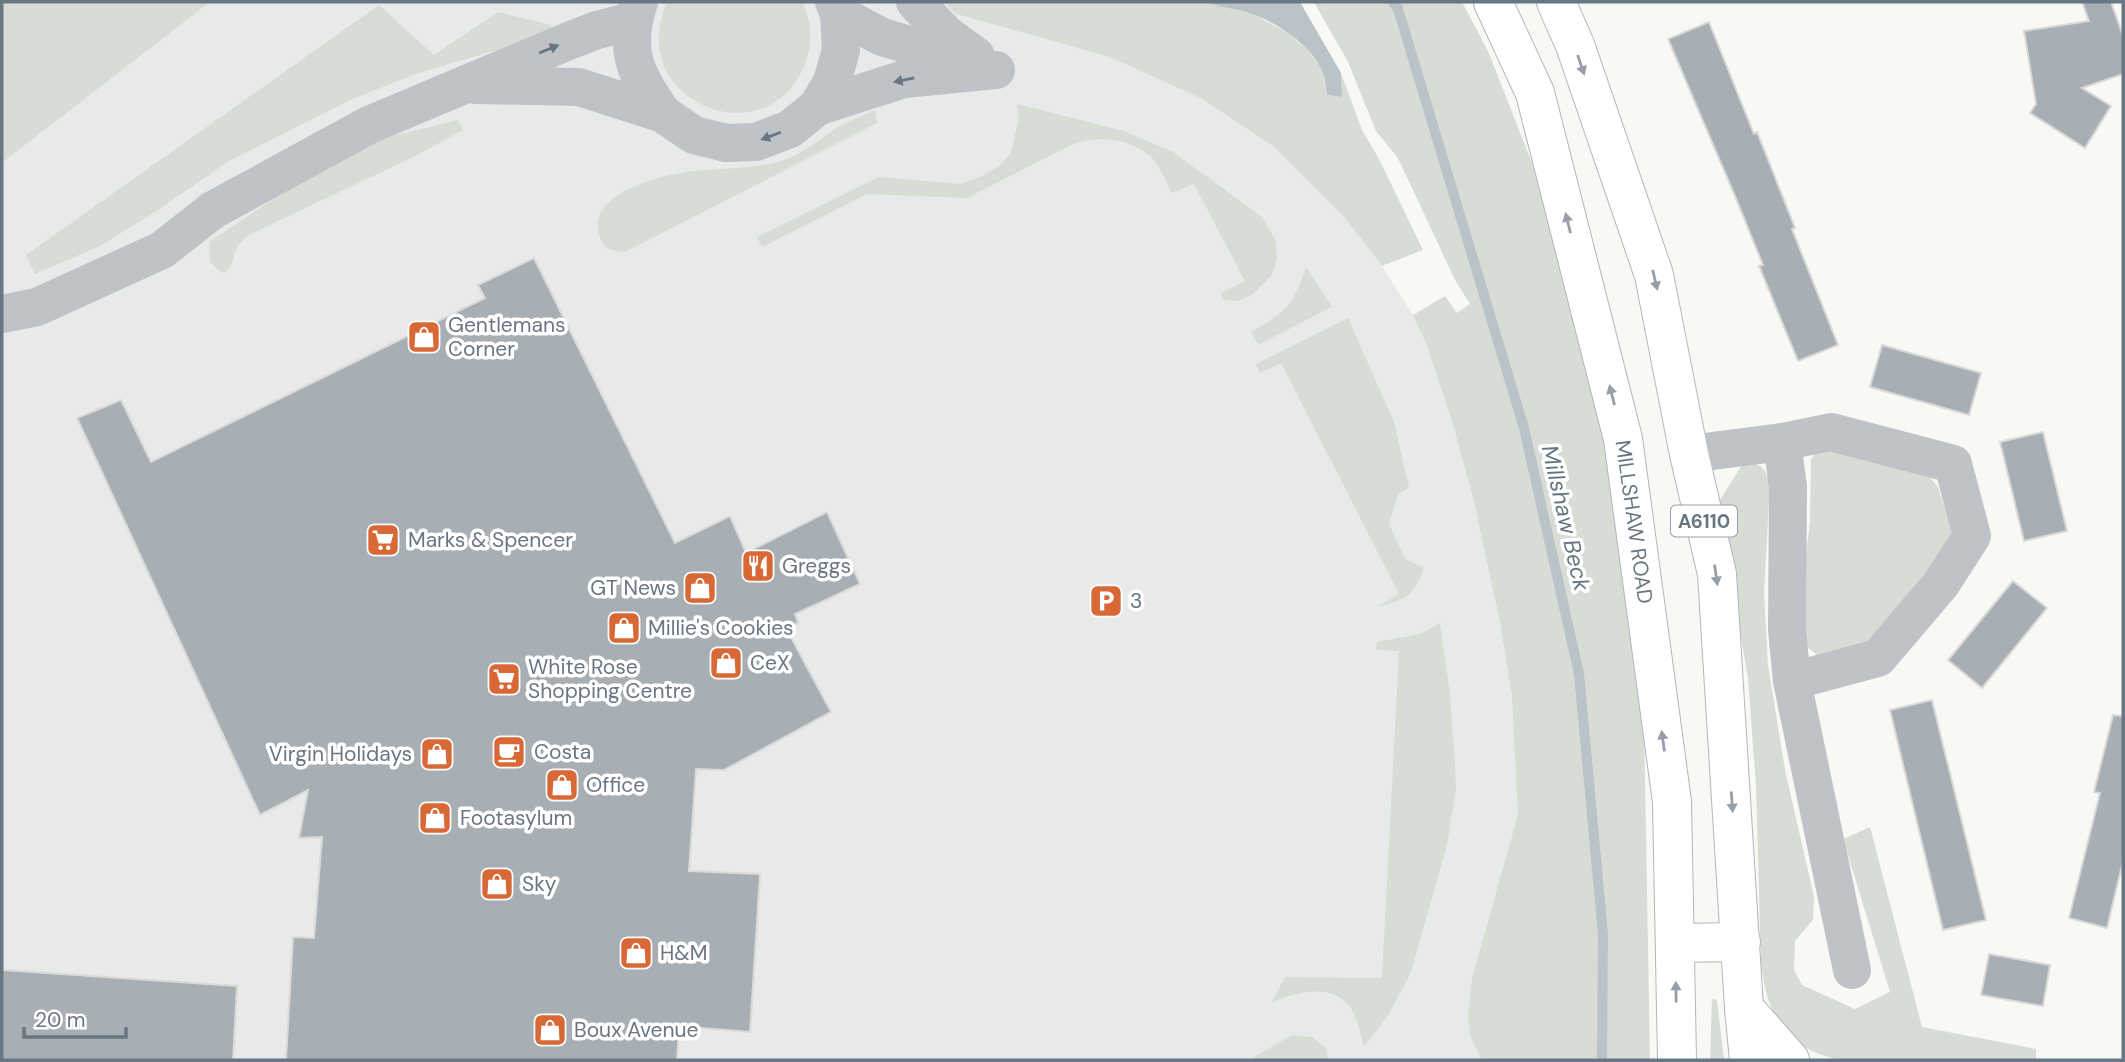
<svg xmlns="http://www.w3.org/2000/svg" width="2125" height="1062" font-family="'DM Sans',sans-serif">
  <style>
    .built { fill: #e8eae9 }
    .green { fill: #d7dcd5 }
    .water { fill: #b9c3c8 }
    .lines { fill: none; stroke-linecap: round; stroke-linejoin: round }
    .stream { stroke: #b9c3c8; stroke-width: 10 }
    .building { fill: #a7aeb4; stroke: #d9d9d8; stroke-width: 2 }
    .major-casing { stroke: #b3b7bb; stroke-width: 40 }
    .highway-casing { stroke: #b3b6ba; stroke-width: 40 }
    .minor { stroke: #bfc3c7; stroke-width: 38 }
    .major { stroke: #fff; stroke-width: 38 }
    .highway { stroke: #fff; stroke-width: 38 }
    .oneway { fill: #697684 }
    .oneway2 { fill: #969fa9 }
    .labels { text-anchor: middle; dominant-baseline: central; stroke-width: 7; stroke-linejoin: round; paint-order: stroke }
    .shield { fill: #fff; stroke: #969fa9; stroke-width: 2 }
    .shield-label { font-size: 19px; font-weight: bold; fill: #697684 }
    .poi-label { font-size: 21px; fill: #697684; stroke: #fff; text-anchor: start }
    .street-label { font-size: 21px; fill: #697684; stroke: #fff }
    .water-label { font-size: 23px; font-style: italic; fill: #657780; stroke: #fff }
  </style>
  <rect width="100%" height="100%" fill="#f8f8f5"/>
  <!-- built -->
  <path class="built" d="M 210,2 L 944,2 L 956,14 L 1110,57 L 1202,99 L 1274,147 L 1344,217 L 1382,266 L 1413,315 L 1427,346 L 1451,418 L 1473,498 L 1499,617 L 1512,697 L 1518,788 L 1523,1060 L 2,1060 L 2,163 Z"/>
  <!-- green -->
  <g class="green">
    <path d="M 2,2 L 210,2 L 2,163 Z"/>
    <path d="M 667,2 L 802,2 C 812,21 813,44 805,64 C 767,160 623,101 667,2 Z"/>
    <path d="M 944,2 L 1207,2 L 1253,14 L 1288,33 L 1308,50 L 1319,65 L 1323,74 L 1327,95 L 1341,97 L 1341,73 L 1362,130 L 1379,159 L 1423,250 L 1382,266 L 1344,217 L 1274,147 L 1202,99 L 1110,57 L 956,14 Z"/>
    <path d="M 1314,2 L 1462,2 L 1488,51 L 1532,163 L 1557,239 L 1601,413 L 1644,722 L 1650,1060 L 1482,1060 L 1471,1038 L 1468,1015 L 1472,978 L 1518,815 L 1512,697 L 1499,617 L 1473,498 L 1451,418 L 1427,346 L 1413,315 L 1445,296 L 1457,313 L 1470,304 L 1455,280 L 1398,158 L 1376,131 L 1348,62 Z"/>
    <path d="M 379,5 L 434,55 L 498,12 L 551,25 L 551,31 L 531,40 L 418,73 L 350,100 L 229,161 L 158,210 L 100,246 L 35,274 L 26,255 Z"/>
    <path d="M 1017,104 L 1124,131 L 1173,152 L 1262,217 L 1276,241 L 1277,259 L 1272,275 L 1252,295 L 1237,301 L 1224,300 L 1221,293 L 1245,281 L 1194,184 L 1172,193 C 1166,182 1159,163 1149,155 C 1128,138 1100,136 1076,143 L 967,198 L 867,194 L 762,247 L 757,237 L 879,177 L 961,184 L 984,175 L 999,166 L 1011,153 L 1019,117 Z"/>
    <path d="M 875,110 L 877,123 L 625,252 C 613,251 604,250 600,237 C 586,196 651,178 681,173 C 714,167 749,171 781,161 C 801,155 819,140 836,128 C 848,121 862,116 875,110 Z"/>
    <path d="M 458,120 L 463,130 L 415,156 L 249,235 C 227,251 239,261 225,273 L 219,271 L 210,262 L 209,242 L 284,192 L 384,138 Z"/>
    <path d="M 1306,267 L 1332,307 L 1258,345 L 1251,332 C 1288,311 1292,307 1306,267 Z"/>
    <path d="M 1348,318 L 1394,422 L 1409,487 L 1398,495 L 1389,524 L 1405,559 L 1424,568 C 1414,596 1405,600 1377,607 L 1399,594 L 1281,363 L 1260,373 L 1256,364 Z"/>
    <path d="M 1835,446 L 1924,471 L 1938,487 L 1951,527 L 1951,546 L 1874,641 L 1818,656 L 1800,641 L 1800,608 L 1810,521 L 1811,459 L 1819,450 Z"/>
    <path d="M 1744,462 C 1761,463 1765,468 1770,484 L 1764,593 L 1768,665 L 1785,770 L 1814,897 L 1813,920 L 1795,941 L 1794,970 L 1802,985 L 1855,1009 L 1890,992 L 1843,839 L 1870,827 L 1922,1027 L 2036,1049 L 2036,1060 L 1842,1060 C 1786,1050 1767,1016 1761,963 L 1756,785 L 1748,678 L 1733,593 L 1720,500 Z"/>
    <path d="M 1440,623 L 1450,694 L 1455,764 L 1456,789 L 1447,845 L 1411,972 L 1389,1014 L 1364,1047 C 1361,1037 1359,1025 1355,1015 C 1338,981 1300,991 1272,1002 L 1285,977 L 1382,978 L 1399,651 L 1376,650 L 1377,642 L 1420,634 Z"/>
    <path d="M 1712,999 L 1717,1000 L 1724,1060 L 1710,1060 Z"/>
    <path d="M 1292,1035 L 1312,1037 L 1326,1048 L 1328,1060 L 1252,1060 L 1257,1055 Z"/>
  </g>
  <!-- water -->
  <path class="water" d="M 1207,2 L 1300,2 L 1341,73 L 1342,97 L 1327,95 C 1326,88 1325,80 1323,74 C 1315,47 1275,21 1249,13 C 1236,8 1220,8 1207,2 Z"/>
  <g class="lines">
    <!-- stream -->
    <path class="stream" d="M 1393,2 L 1398,9 L 1524,428 L 1579,674 L 1603,934 L 1602,1060"/>
  </g>
  <!-- building -->
  <g class="building">
    <path d="M 2082,2 L 2111,2 L 2123,36 L 2123,74 L 2082,88 L 2111,106 L 2085,148 L 2030,113 L 2036,104 L 2024,31 L 2089,21 Z"/>
    <path d="M 1709,22 L 1754,134 L 1757,132 L 1769,162 L 1795,228 L 1792,229 L 1838,345 L 1798,361 L 1759,266 L 1763,265 L 1735,196 L 1668,39 Z"/>
    <path d="M 534,258 L 675,543 L 730,516 L 746,553 L 827,512 L 860,584 L 795,614 L 798,623 L 786,628 L 831,712 L 724,770 L 696,769 L 689,871 L 760,874 L 750,1032 L 679,1026 L 677,1060 L 286,1060 L 293,937 L 314,938 L 322,837 L 299,838 L 308,790 L 260,815 L 77,418 L 121,400 L 151,462 L 485,298 L 478,285 Z"/>
    <path d="M 1882,345 L 1981,373 L 1969,415 L 1870,387 Z"/>
    <path d="M 2043,432 L 2067,531 L 2024,541 L 2000,442 Z"/>
    <path d="M 2013,581 L 2047,608 L 1982,688 L 1948,660 Z"/>
    <path d="M 1932,700 L 1986,920 L 1943,930 L 1890,710 Z"/>
    <path d="M 2113,715 L 2123,716 L 2123,861 L 2107,928 L 2069,918 L 2100,793 L 2094,792 Z"/>
    <path d="M 1989,954 L 2050,965 L 2043,1006 L 1981,995 Z"/>
    <path d="M 2,970 L 237,986 L 233,1060 L 2,1060 Z"/>
  </g>
  <g class="lines">
    <defs>
      <path id="major" d="M 1744,1008 L 1790,1060"/>
      <g id="highway">
        <path d="M 1493,2 L 1535,93 L 1623,439 L 1672,802 L 1677,1060"/>
        <path d="M 1556,2 L 1575,45 L 1654,275 L 1689,454 L 1717,574 L 1744,1008 L 1749,1060"/>
        <path d="M 1675,943 L 1741,942"/>
      </g>
    </defs>
    <!-- major casing -->
    <use href="#major" class="major-casing"/>
    <!-- highway casing -->
    <use href="#highway" class="highway-casing"/>
    <!-- minor -->
    <g class="minor">
      <path d="M 639,2 C 623,51 635,73 663,114"/>
      <path d="M 915,2 L 946,34 L 976,56"/>
      <path d="M 839,14 L 882,37 L 977,65"/>
      <path d="M 476,85 L 579,87 L 663,114 L 694,135 L 726,143 L 756,142 L 790,129 L 817,107 L 832,82 L 841,50 L 839,14 L 834,2"/>
      <path d="M 817,107 L 904,79 L 996,70"/>
      <path d="M 2,314 L 37,307 L 162,250 L 213,210 L 369,125 L 571,40 L 597,30 L 633,21"/>
      <path d="M 1782,442 L 1788,487 L 1787,630 L 1792,681 L 1852,970"/>
      <path d="M 1689,454 L 1782,442 L 1831,432 L 1953,464 L 1972,536 L 1941,584 L 1878,658 L 1792,681"/>
    </g>
    <!-- major -->
    <use href="#major" class="major"/>
    <!-- highway -->
    <use href="#highway" class="highway"/>
  </g>
  <!-- one-way arrows -->
  <defs><path id="oneway-solid" d="M-6-.8H1V-3.2L6.5 0L1 3.2V.8H-6Z" transform="scale(1.75)"/></defs>
  <g class="oneway">
    <use href="#oneway-solid" transform="translate(549 49) rotate(-22)"/>
    <use href="#oneway-solid" transform="translate(904 80) rotate(168)"/>
    <use href="#oneway-solid" transform="translate(771 136) rotate(159)"/>
  </g>
  <g class="oneway2">
    <use href="#oneway-solid" transform="translate(1581 65) rotate(71)"/>
    <use href="#oneway-solid" transform="translate(1568 223) rotate(-104)"/>
    <use href="#oneway-solid" transform="translate(1655 280) rotate(77)"/>
    <use href="#oneway-solid" transform="translate(1612 395) rotate(-104)"/>
    <use href="#oneway-solid" transform="translate(1716 575) rotate(82)"/>
    <use href="#oneway-solid" transform="translate(1663 741) rotate(-98)"/>
    <use href="#oneway-solid" transform="translate(1732 802) rotate(86)"/>
    <use href="#oneway-solid" transform="translate(1676 992) rotate(-91)"/>
  </g>
  <!-- icons -->
  <defs>
    <symbol id="shop-square" viewBox="-11 -11 22 22"><rect x="-9" y="-9" width="18" height="18" rx="4" fill="#d86835" stroke="#fff"/><path d="M-5-2.5h2.3a2.7 3.5 0 0 1 5.4 0H5L5.5 6h-11ZM-1.5-2.5h3a1.5 2.3 0 0 0-3 0Z" fill="#fff"/></symbol>
    <symbol id="supermarket-square" viewBox="-11 -11 22 22"><rect x="-9" y="-9" width="18" height="18" rx="4" fill="#d86835" stroke="#fff"/><path d="M-6-5.5h2.5l.6 2H6L4.5 2H-2.5L-4.4-4H-6ZM-1.5 3.2a1.3 1.3 0 1 0 .1 0ZM3 3.2a1.3 1.3 0 1 0 .1 0Z" fill="#fff"/></symbol>
    <symbol id="restaurant-square" viewBox="-11 -11 22 22"><rect x="-9" y="-9" width="18" height="18" rx="4" fill="#d86835" stroke="#fff"/><path d="M-5-6h1v4h1v-4h1v4h1v-4h1v5L-1.5 .5V6h-2V.5L-5-1ZM5-6V6H3V1.5H1.5Q1.5-4 5-6Z" fill="#fff"/></symbol>
    <symbol id="parking-square" viewBox="-11 -11 22 22"><rect x="-9" y="-9" width="18" height="18" rx="4" fill="#d86835" stroke="#fff"/><path d="M-3.5-5.5H1a3.5 3.5 0 0 1 0 7H-1V5.5H-3.5ZM-1-3.4V-.6H.8a1.4 1.4 0 0 0 0-2.8Z" fill="#fff"/></symbol>
    <symbol id="cafe-square" viewBox="-11 -11 22 22"><rect x="-9" y="-9" width="18" height="18" rx="4" fill="#d86835" stroke="#fff"/><path d="M-5.5-4.5H6V0H3Q3 3.5 0 3.5H-2.5Q-5.5 3.5-5.5 0ZM3-3.2v2h1.7v-2ZM-6 4.5H4V6H-6Z" fill="#fff"/></symbol>
  </defs>
  <g fill-rule="evenodd">
    <use href="#shop-square" x="405" y="318" width="38" height="38"/>
    <use href="#supermarket-square" x="364" y="521" width="38" height="38"/>
    <use href="#restaurant-square" x="739" y="547" width="38" height="38"/>
    <use href="#shop-square" x="681" y="569" width="38" height="38"/>
    <use href="#parking-square" x="1087" y="582" width="38" height="38"/>
    <use href="#shop-square" x="605" y="609" width="38" height="38"/>
    <use href="#shop-square" x="707" y="644" width="38" height="38"/>
    <use href="#supermarket-square" x="485" y="660" width="38" height="38"/>
    <use href="#cafe-square" x="490" y="733" width="38" height="38"/>
    <use href="#shop-square" x="418" y="735" width="38" height="38"/>
    <use href="#shop-square" x="543" y="766" width="38" height="38"/>
    <use href="#shop-square" x="416" y="799" width="38" height="38"/>
    <use href="#shop-square" x="478" y="865" width="38" height="38"/>
    <use href="#shop-square" x="617" y="934" width="38" height="38"/>
    <use href="#shop-square" x="531" y="1011" width="38" height="38"/>
  </g>
  <g class="labels">
    <!-- shield labels -->
    <rect class="shield" x="1671" y="505.5" width="66" height="31" rx="5"/>
    <g class="shield-label">
      <text x="1704" y="521">A6110</text>
    </g>
    <!-- poi labels -->
    <g class="poi-label">
      <text x="448" y="325">Gentlemans<tspan x="448" dy="24">Corner</tspan></text>
      <text x="408" y="540">Marks &amp; Spencer</text>
      <text x="782" y="566">Greggs</text>
      <text x="676" y="588" text-anchor="end">GT News</text>
      <text x="1130" y="601">3</text>
      <text x="648" y="628">Millie's Cookies</text>
      <text x="750" y="663">CeX</text>
      <text x="528" y="667">White Rose<tspan x="528" dy="24">Shopping Centre</tspan></text>
      <text x="534" y="752">Costa</text>
      <text x="412" y="754" text-anchor="end">Virgin Holidays</text>
      <text x="586" y="785">Office</text>
      <text x="460" y="818">Footasylum</text>
      <text x="522" y="884">Sky</text>
      <text x="660" y="953">H&amp;M</text>
      <text x="574" y="1030">Boux Avenue</text>
    </g>
    <!-- street labels -->
    <g class="street-label">
      <text transform="translate(1634 522) rotate(82)">MILLSHAW ROAD</text>
    </g>
    <!-- water labels -->
    <g class="water-label">
      <text transform="translate(1566 518) rotate(77)">Millshaw Beck</text>
    </g>
  </g>
  <!-- border -->
  <rect width="2125" height="1062" fill="none" stroke="#697684" stroke-width="7"/>
  <!-- scale -->
  <path d="M24 1027v10h102v-10" fill="none" stroke="#697684" stroke-width="3.5"/>
  <text x="35" y="1027" font-size="21" fill="#697684" stroke="#ffffff" stroke-width="5" paint-order="stroke">20 m</text>
</svg>
